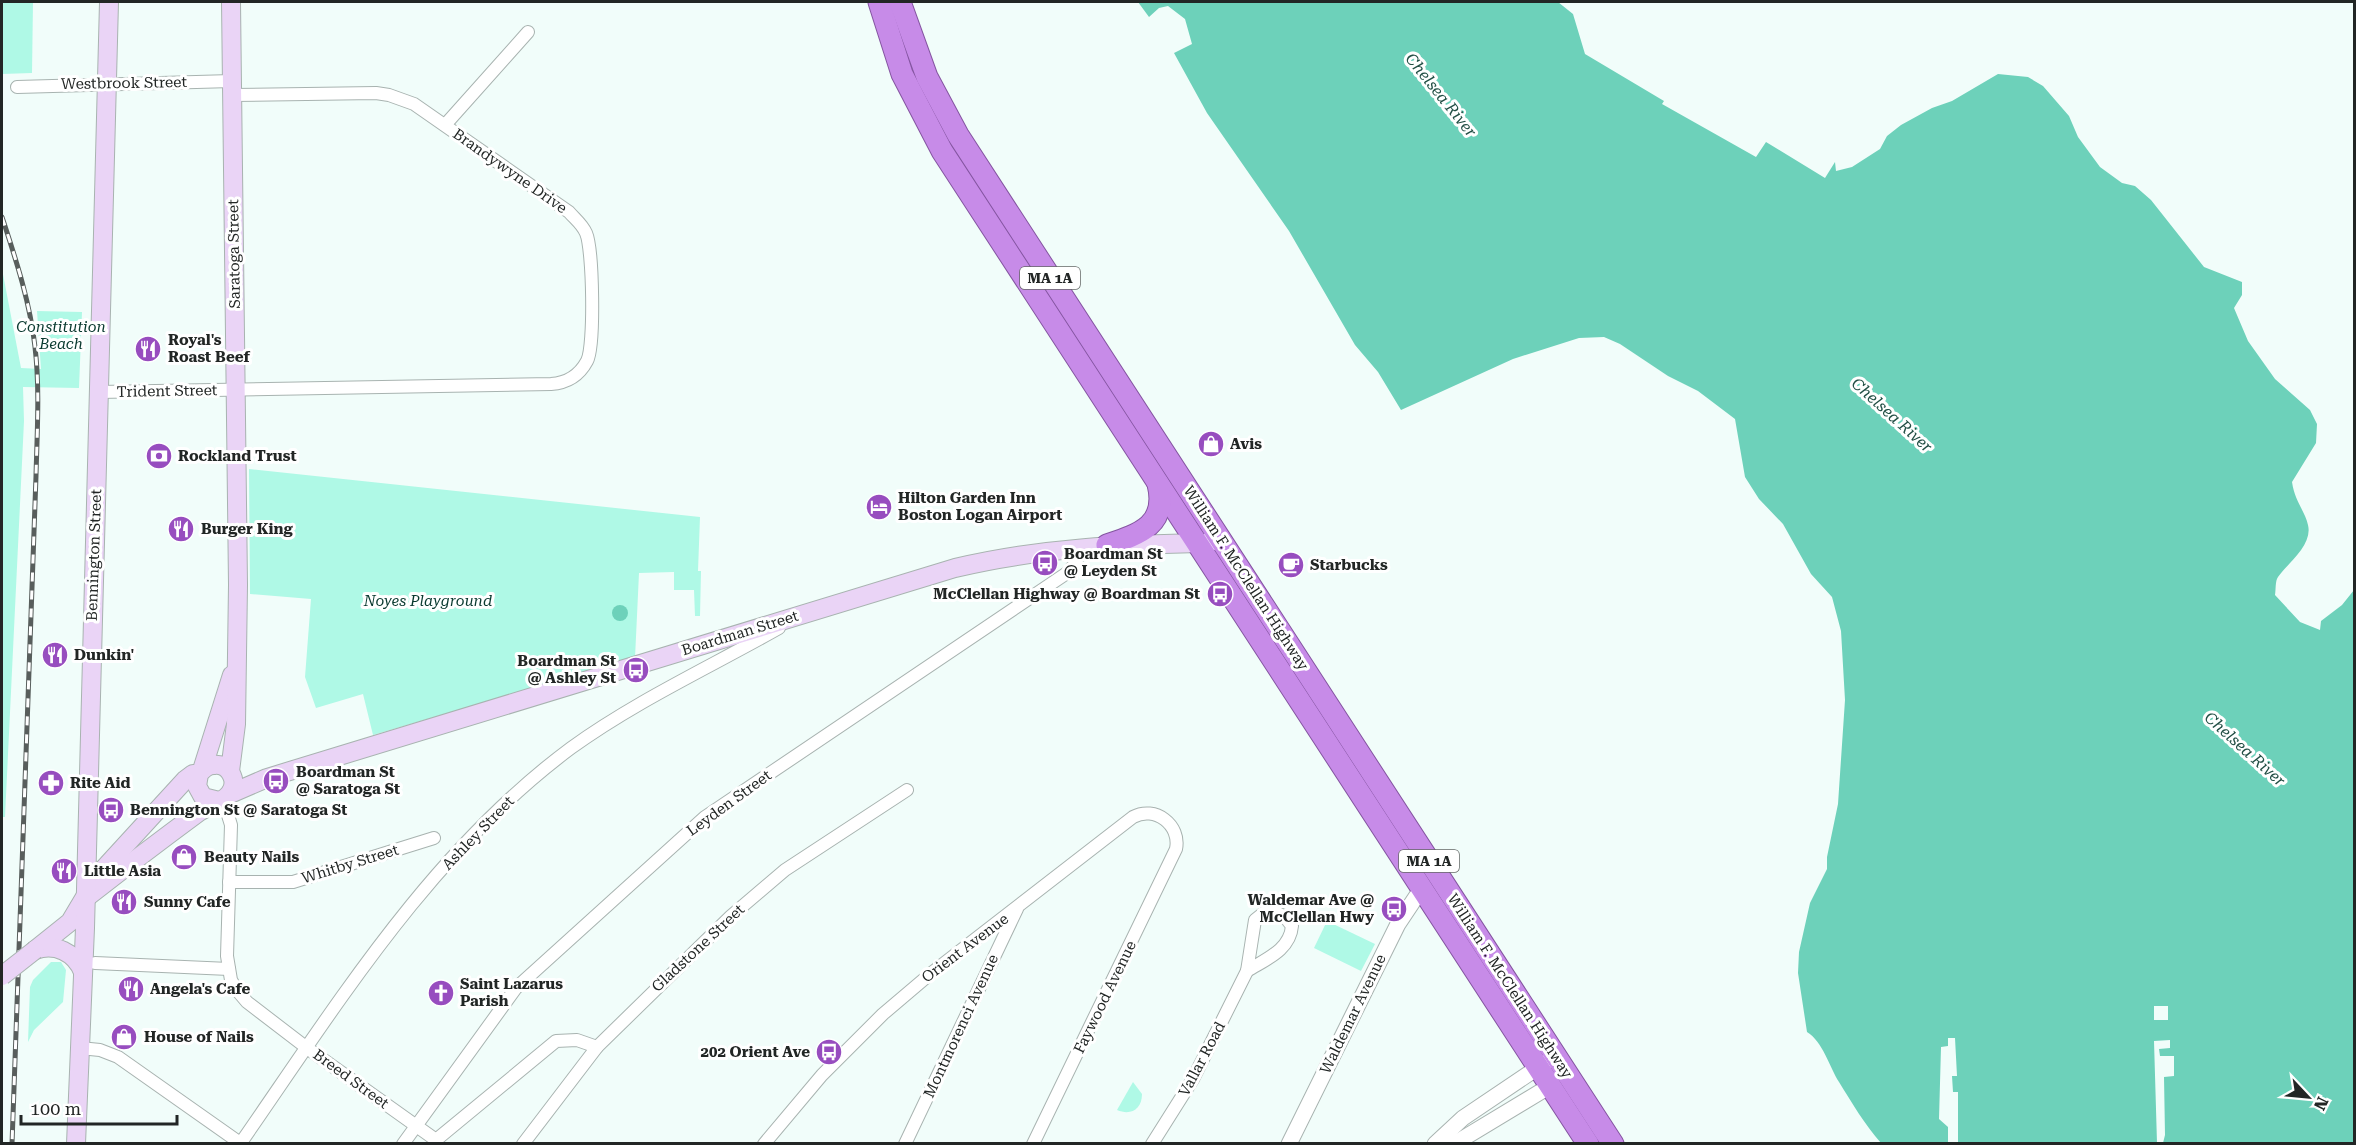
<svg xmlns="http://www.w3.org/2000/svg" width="2356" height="1145" font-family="'Roboto Serif',serif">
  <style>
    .green { fill: #aff9e6 }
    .water { fill: #6dd1ba }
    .pier { fill: #f1fdfa }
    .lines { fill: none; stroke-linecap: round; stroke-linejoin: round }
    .minor-casing { stroke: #a8b3b0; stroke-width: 14 }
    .tertiary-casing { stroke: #a8b3b0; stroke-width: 17 }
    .secondary-casing { stroke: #a8b3b0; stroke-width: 20 }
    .trunk-casing { stroke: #8455a0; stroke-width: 23 }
    .minor { stroke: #fff; stroke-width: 12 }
    .tertiary { stroke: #fff; stroke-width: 15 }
    .secondary { stroke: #ead4f6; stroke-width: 18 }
    .trunk { stroke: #c78be8; stroke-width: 21 }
    .rail-casing { stroke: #585e5c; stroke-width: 5 }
    .rail { stroke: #fff; stroke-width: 3; stroke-dasharray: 9; stroke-linecap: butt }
    .secondary-bridge-casing { stroke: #a8b3b0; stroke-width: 20; stroke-linecap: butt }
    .secondary-bridge { stroke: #ead4f6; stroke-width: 18 }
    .labels { text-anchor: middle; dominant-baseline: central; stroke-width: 6; stroke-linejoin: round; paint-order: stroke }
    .shield { fill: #fff; stroke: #646766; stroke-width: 1.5 }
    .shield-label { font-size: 14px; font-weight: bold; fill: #222625 }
    .street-label { font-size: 15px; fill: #222625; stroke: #fff }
    .park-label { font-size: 15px; font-style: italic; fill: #09392f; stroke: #fff }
    .poi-label { font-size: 15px; font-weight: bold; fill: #222625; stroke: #fff; text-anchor: start }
    .water-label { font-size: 16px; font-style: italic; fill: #224f45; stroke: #fff }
  </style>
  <rect width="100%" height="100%" fill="#f1fdfa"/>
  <!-- green -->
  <g class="green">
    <path d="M 2,2 L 33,2 L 32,73 L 2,74 Z"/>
    <path d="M 2,269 L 21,368 L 41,369 L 37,311 L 82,312 L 79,388 L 23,387 L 24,421 L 5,817 L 2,817 Z"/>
    <path d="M 249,469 L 700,517 L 698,571 L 701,571 L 700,616 L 695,616 L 694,590 L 674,590 L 674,572 L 639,573 L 635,658 L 373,735 L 363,694 L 316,708 L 305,677 L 311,599 L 250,594 Z"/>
    <path d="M 1327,921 L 1375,944 L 1361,971 L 1314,948 Z"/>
    <path d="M 51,962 L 61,962 L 66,970 L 63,1002 L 34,1030 L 28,1042 L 30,987 L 33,980 Z"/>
    <path d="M 1133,1082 L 1142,1094 C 1142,1109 1131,1116 1117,1110 Z"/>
  </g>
  <!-- water -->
  <g class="water">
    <path d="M 1138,2 L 1558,2 L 1573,14 L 1585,54 L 1664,101 L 1662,104 L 1756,157 L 1766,142 L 1825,178 L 1835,162 L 1836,171 L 1852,167 L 1880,149 L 1887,136 L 1901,125 L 1932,108 L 1952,101 L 1998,74 L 2028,77 L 2043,86 L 2069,116 L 2078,137 L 2100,167 L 2122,183 L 2135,186 L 2151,200 L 2204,267 L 2242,282 L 2242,295 L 2234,308 L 2248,341 L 2275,379 L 2310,410 L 2317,424 L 2316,443 L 2292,482 C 2295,502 2305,511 2308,525 C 2313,545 2288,563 2278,577 C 2275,581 2276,590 2275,595 L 2300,622 L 2320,630 L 2321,621 L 2342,605 L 2354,590 L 2354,1143 L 1881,1143 C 1865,1125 1852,1103 1839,1082 C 1829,1066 1823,1042 1807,1032 L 1798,973 L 1799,952 L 1810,903 L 1827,869 L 1827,857 L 1838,804 L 1845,700 L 1841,631 L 1832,597 L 1811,574 L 1783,524 L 1759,499 L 1745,477 L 1735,419 L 1698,391 L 1668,376 L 1620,344 L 1604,337 L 1579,338 L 1513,359 L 1401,410 L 1378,372 L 1355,345 L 1289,231 L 1207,113 L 1174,53 L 1192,44 L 1185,19 L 1168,6 L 1159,8 L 1149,17 Z"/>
    <circle cx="620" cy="613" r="8"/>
  </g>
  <!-- pier -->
  <g class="pier">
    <rect x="2154" y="1006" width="14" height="14"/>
    <path d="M 1948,1038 L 1955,1038 L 1957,1076 L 1952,1076 L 1953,1092 L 1958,1092 L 1958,1143 L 1948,1143 L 1948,1127 L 1939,1119 L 1941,1047 L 1948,1046 Z"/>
    <path d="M 2170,1040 L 2170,1048 L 2159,1049 L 2160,1056 L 2174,1056 L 2174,1076 L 2164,1077 L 2165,1135 L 2163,1143 L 2157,1143 L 2154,1041 Z"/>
  </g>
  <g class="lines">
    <defs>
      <g id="minor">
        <path d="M 17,87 L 232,81"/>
        <path d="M 445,125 L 528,32"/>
        <path d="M 98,392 L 551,384 C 567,383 579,376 587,361 C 595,346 593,249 586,233 C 582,224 575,219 569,212 L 414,104 L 389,95 L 376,93 L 232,95"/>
        <path d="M 223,799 L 231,825 L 227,956 L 231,980 L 236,989 L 247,1002 L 307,1048 L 436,1140 L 556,1041 L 577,1040 L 597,1047"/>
        <path d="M 229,882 L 293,882 L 434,838"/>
        <path d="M 1274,911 L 1285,917 L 1292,926 C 1290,950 1266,959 1247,971 L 1255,920 L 1265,912 Z"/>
        <path d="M 95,963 L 229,969"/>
        <path d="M 80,1048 L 100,1050 L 118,1057 L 240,1143"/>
        <path d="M 240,1144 C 338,1003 431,852 571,748 C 636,701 710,667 779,628"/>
        <path d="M 403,1144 L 516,988 L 705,817 L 1067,573 L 1076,563 L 1080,547"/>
        <path d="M 523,1144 L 597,1047 L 731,916 L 785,870 L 907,790"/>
        <path d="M 764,1144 L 822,1075 L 883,1014 L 929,975 L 1133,817 C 1155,805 1181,825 1176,849 L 1033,1144"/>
        <path d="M 905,1144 L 1017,909"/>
        <path d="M 1152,1144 L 1193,1079 L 1247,971"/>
      </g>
      <g id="tertiary">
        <path d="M 1289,1144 L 1398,924 L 1422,888"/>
        <path d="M 1435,1144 L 1463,1118 L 1546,1062"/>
        <path d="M 1454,1144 L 1550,1086"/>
      </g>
      <g id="secondary">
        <path d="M 202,770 L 232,675"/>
        <path d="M 230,771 L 236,724 L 238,585 L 231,2"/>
        <path d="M 230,794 L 267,778 L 955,568 C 1039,548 1123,544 1209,543"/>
        <path d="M 86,898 C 123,869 161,840 199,812 C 208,806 224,802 230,793 C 239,781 229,763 214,765 C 207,765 203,769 199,774 L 197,786 L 203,797 L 219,801"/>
        <path d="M 35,950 L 70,922 L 98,875 L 185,780 L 193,774 L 199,774"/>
        <path d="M 35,950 C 55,943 75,952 83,972"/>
        <path d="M 76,1144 L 85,928 L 109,2"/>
      </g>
      <g id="trunk">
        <path d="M 879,2 L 902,74 L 942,151 L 1588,1144"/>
        <path d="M 900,2 L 927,77 L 958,135 L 1613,1144"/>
        <path d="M 1107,545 C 1140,534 1168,525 1158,484"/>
      </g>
    </defs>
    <!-- minor casing -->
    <use href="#minor" class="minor-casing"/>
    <!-- tertiary casing -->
    <use href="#tertiary" class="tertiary-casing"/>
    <!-- secondary casing -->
    <use href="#secondary" class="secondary-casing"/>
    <!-- trunk casing -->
    <use href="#trunk" class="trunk-casing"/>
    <!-- minor -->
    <use href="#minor" class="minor"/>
    <!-- tertiary -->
    <use href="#tertiary" class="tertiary"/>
    <!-- secondary -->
    <use href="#secondary" class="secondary"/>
    <!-- trunk -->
    <use href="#trunk" class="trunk"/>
    <defs>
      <path id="rail" d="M 2,217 C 16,260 30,302 35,347 C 40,389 37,434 36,476 L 12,1144"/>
    </defs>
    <!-- rail casing -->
    <use href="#rail" class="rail-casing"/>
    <!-- rail -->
    <use href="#rail" class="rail"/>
    <defs>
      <path id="secondary-bridge" d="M 2,976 L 35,950"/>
    </defs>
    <!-- secondary-bridge casing -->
    <use href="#secondary-bridge" class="secondary-bridge-casing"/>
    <!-- secondary-bridge -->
    <use href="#secondary-bridge" class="secondary-bridge"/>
  </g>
  <!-- icons -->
  <defs>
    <symbol id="restaurant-disc" viewBox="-11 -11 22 22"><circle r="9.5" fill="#974dbf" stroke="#fff"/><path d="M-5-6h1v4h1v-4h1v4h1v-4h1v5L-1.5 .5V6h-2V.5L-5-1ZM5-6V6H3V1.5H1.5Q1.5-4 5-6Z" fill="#fff"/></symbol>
    <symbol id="shop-disc" viewBox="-11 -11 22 22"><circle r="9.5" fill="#974dbf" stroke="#fff"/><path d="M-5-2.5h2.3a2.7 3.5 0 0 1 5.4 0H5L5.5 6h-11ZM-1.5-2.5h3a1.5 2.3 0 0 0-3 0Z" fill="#fff"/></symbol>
    <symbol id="bank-disc" viewBox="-11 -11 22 22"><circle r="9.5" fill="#974dbf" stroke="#fff"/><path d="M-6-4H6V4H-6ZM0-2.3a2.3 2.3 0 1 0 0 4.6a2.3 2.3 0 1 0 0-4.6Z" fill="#fff"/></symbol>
    <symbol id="hotel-disc" viewBox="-11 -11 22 22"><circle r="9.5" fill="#974dbf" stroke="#fff"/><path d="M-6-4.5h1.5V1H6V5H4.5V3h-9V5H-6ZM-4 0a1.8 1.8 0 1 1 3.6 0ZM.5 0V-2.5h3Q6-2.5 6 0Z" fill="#fff"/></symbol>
    <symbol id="bus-disc" viewBox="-11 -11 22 22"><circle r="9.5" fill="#974dbf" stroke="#fff"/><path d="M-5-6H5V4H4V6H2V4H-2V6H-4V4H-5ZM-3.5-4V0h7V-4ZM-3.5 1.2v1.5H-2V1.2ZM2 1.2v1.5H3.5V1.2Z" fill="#fff"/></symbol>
    <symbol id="cafe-disc" viewBox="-11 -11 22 22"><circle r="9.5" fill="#974dbf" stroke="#fff"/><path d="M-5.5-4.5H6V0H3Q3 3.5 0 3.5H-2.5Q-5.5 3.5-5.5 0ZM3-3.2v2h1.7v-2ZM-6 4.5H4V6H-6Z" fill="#fff"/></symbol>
    <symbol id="pharmacy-disc" viewBox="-11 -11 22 22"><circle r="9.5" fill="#974dbf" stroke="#fff"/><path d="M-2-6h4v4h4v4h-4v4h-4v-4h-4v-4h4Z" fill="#fff"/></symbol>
    <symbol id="church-disc" viewBox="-11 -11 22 22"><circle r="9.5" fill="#974dbf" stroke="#fff"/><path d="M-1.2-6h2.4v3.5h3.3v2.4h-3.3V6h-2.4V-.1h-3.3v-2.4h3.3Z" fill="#fff"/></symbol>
  </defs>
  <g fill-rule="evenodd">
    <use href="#restaurant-disc" x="133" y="334" width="30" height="30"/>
    <use href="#shop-disc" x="1196" y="429" width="30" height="30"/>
    <use href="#bank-disc" x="144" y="441" width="30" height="30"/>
    <use href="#hotel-disc" x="864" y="492" width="30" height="30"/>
    <use href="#restaurant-disc" x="166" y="514" width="30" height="30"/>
    <use href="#bus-disc" x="1030" y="548" width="30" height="30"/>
    <use href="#cafe-disc" x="1276" y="550" width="30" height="30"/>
    <use href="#bus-disc" x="1205" y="579" width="30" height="30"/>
    <use href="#restaurant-disc" x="40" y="640" width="30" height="30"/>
    <use href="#bus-disc" x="621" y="655" width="30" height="30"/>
    <use href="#bus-disc" x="261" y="766" width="30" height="30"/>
    <use href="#pharmacy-disc" x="36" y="768" width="30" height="30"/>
    <use href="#bus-disc" x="96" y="795" width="30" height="30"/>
    <use href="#shop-disc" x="169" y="842" width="30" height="30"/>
    <use href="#restaurant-disc" x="49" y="856" width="30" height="30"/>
    <use href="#restaurant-disc" x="109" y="887" width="30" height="30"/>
    <use href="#bus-disc" x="1379" y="894" width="30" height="30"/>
    <use href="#restaurant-disc" x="116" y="974" width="30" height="30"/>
    <use href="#church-disc" x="426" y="978" width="30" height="30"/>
    <use href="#shop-disc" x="109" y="1022" width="30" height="30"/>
    <use href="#bus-disc" x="814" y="1037" width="30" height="30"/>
  </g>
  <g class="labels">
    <!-- shield labels -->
    <g class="shield">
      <rect x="1020" y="267" width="60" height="22" rx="4.5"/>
      <rect x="1399" y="850" width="60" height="22" rx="4.5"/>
    </g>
    <g class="shield-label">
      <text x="1050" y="278">MA 1A</text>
      <text x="1429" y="861">MA 1A</text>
    </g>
    <!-- street labels -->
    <g class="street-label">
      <text transform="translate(124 83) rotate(-1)">Westbrook Street</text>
      <text transform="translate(510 171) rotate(35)">Brandywyne Drive</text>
      <text transform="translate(234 254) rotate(-91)">Saratoga Street</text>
      <text transform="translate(167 391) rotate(-1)">Trident Street</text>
      <text transform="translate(94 555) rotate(-88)">Bennington Street</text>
      <text transform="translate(1246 578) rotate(57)">William F. McClellan Highway</text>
      <text transform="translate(740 633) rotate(-17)">Boardman Street</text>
      <text transform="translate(729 803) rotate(-36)">Leyden Street</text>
      <text transform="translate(478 833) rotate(-46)">Ashley Street</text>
      <text transform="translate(350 864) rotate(-17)">Whitby Street</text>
      <text transform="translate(698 948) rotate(-43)">Gladstone Street</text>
      <text transform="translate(965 948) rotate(-37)">Orient Avenue</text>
      <text transform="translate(1510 986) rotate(57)">William F. McClellan Highway</text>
      <text transform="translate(1105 997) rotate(-64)">Faywood Avenue</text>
      <text transform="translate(1353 1014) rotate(-64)">Waldemar Avenue</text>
      <text transform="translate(961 1026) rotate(-65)">Montmorenci Avenue</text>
      <text transform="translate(1202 1059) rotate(-62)">Vallar Road</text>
      <text transform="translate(351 1079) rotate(36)">Breed Street</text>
    </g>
    <!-- park labels -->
    <g class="park-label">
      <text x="61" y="327">Constitution<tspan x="61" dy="17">Beach</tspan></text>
      <text x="428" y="601">Noyes Playground</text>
    </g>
    <!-- poi labels -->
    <g class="poi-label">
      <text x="168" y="340">Royal's<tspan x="168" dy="17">Roast Beef</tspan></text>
      <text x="1230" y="444">Avis</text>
      <text x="178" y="456">Rockland Trust</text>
      <text x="898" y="498">Hilton Garden Inn<tspan x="898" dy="17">Boston Logan Airport</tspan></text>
      <text x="201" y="529">Burger King</text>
      <text x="1064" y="554">Boardman St<tspan x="1064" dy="17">@ Leyden St</tspan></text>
      <text x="1310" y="565">Starbucks</text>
      <text x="1200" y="594" text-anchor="end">McClellan Highway @ Boardman St</text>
      <text x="74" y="655">Dunkin'</text>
      <text x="616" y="661" text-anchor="end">Boardman St<tspan x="616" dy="17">@ Ashley St</tspan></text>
      <text x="296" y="772">Boardman St<tspan x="296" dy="17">@ Saratoga St</tspan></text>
      <text x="70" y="783">Rite Aid</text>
      <text x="130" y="810">Bennington St @ Saratoga St</text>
      <text x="204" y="857">Beauty Nails</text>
      <text x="84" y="871">Little Asia</text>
      <text x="1374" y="900" text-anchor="end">Waldemar Ave @<tspan x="1374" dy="17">McClellan Hwy</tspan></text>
      <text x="144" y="902">Sunny Cafe</text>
      <text x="460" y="984">Saint Lazarus<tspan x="460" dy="17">Parish</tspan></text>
      <text x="150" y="989">Angela's Cafe</text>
      <text x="144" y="1037">House of Nails</text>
      <text x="810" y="1052" text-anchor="end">202 Orient Ave</text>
    </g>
    <!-- water labels -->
    <g class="water-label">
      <text transform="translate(1441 95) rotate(51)">Chelsea River</text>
      <text transform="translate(1892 415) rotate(42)">Chelsea River</text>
      <text transform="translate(2245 749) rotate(42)">Chelsea River</text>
    </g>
  </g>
  <!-- border -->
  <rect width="2356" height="1145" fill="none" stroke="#222625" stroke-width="6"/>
  <!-- north arrow -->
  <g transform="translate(2308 1097) rotate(116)" stroke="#ffffff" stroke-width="4.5" paint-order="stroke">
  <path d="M0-4.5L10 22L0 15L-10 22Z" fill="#222625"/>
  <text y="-9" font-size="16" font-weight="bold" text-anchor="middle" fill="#222625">N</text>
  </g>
  <!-- scale -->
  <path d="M21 1115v9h156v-9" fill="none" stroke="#222625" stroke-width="3"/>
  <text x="30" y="1115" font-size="18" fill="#222625" stroke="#ffffff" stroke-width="4.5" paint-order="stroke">100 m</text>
</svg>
